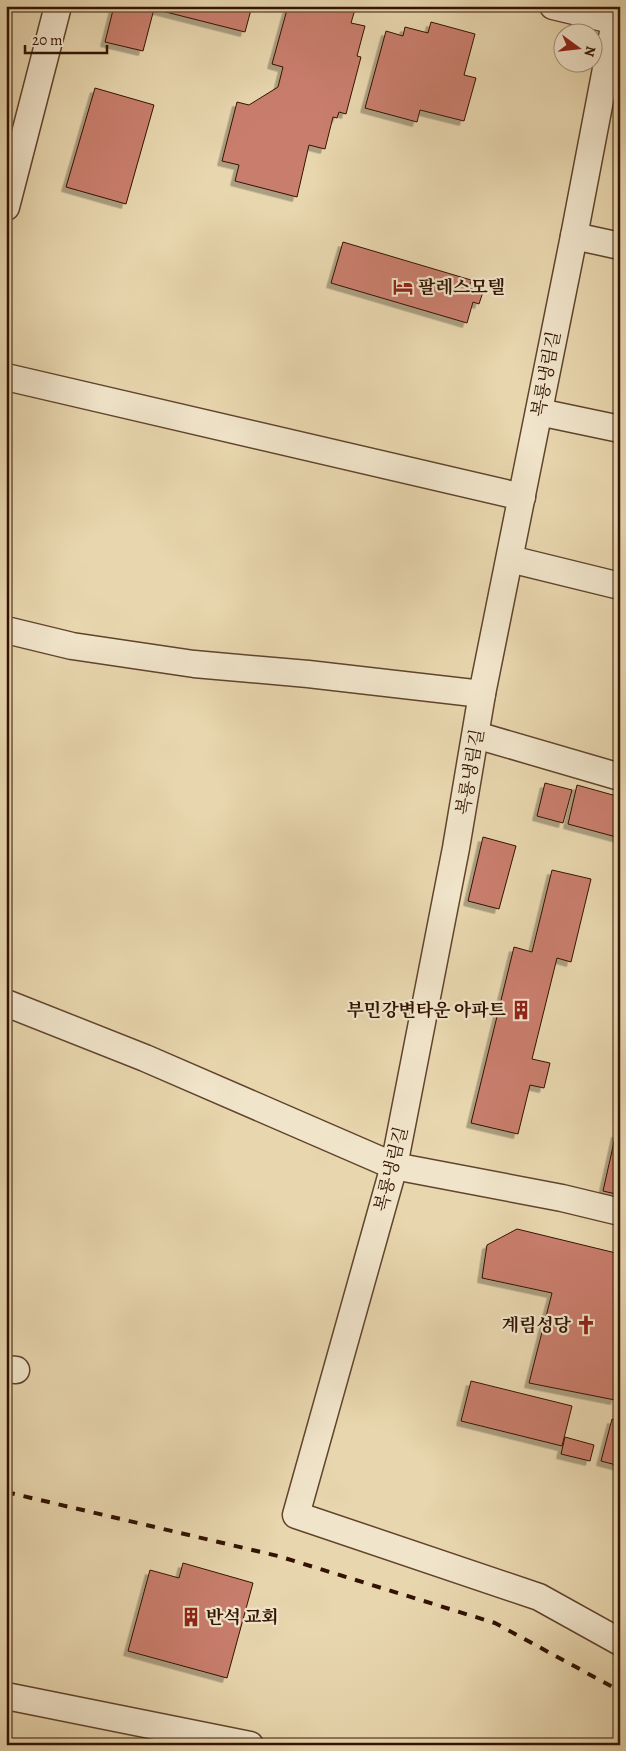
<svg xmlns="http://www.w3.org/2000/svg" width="626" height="1751" font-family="Alegreya,'Noto Serif KR',serif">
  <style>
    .building { fill: #c97e6d; stroke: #321301; filter: url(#shadow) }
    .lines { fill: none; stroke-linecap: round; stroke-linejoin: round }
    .minor-casing { stroke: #60442c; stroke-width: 29 }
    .minor { stroke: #f0e4ca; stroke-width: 26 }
    .rail { stroke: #321301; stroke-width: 4; stroke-dasharray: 9 9; stroke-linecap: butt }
    .labels { text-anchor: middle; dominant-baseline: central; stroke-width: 4.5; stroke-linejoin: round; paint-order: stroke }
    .poi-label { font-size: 18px; font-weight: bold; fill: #321301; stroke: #f0e4ca; text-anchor: start }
    .street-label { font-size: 18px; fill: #321301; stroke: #f0e4ca }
  </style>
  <defs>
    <filter id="shadow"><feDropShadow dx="-4.5" dy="4.5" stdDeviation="0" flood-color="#0004"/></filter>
  </defs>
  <rect width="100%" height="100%" fill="#e8d6ae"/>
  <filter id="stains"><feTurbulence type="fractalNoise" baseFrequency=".004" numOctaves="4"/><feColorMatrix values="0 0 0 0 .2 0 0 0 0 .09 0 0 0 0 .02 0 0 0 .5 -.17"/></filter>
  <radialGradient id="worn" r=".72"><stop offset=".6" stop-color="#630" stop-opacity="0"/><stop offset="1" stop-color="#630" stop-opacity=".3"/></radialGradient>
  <!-- building -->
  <g class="building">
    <path d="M 114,6 L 252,6 L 245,32 L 154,9 L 143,51 L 105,42 Z"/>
    <path d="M 288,6 L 356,6 L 351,23 L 365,26 L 357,56 L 361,57 L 346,114 L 339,112 L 337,118 L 333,117 L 325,149 L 309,145 L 297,197 L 235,181 L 239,165 L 222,161 L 237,102 L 249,105 L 278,87 L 283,67 L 272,64 Z"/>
    <path d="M 431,22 L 475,34 L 464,75 L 476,78 L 464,121 L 420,110 L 417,122 L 365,108 L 386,31 L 403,36 L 405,27 L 428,33 Z"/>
    <path d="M 95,88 L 154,105 L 126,204 L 66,187 Z"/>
    <path d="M 343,242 L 471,280 L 469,288 L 483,292 L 479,304 L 473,302 L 467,323 L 331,283 Z"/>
    <path d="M 545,783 L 572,790 L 563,823 L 537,816 Z"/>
    <path d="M 577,785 L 620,797 L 620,838 L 568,824 Z"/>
    <path d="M 483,837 L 516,846 L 499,909 L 468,901 Z"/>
    <path d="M 552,870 L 591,879 L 571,962 L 557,958 L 532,1059 L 550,1063 L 544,1088 L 530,1085 L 518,1134 L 471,1123 L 514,947 L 532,952 Z"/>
    <path d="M 616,1133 L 620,1134 L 620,1195 L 603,1191 Z"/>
    <path d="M 517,1229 L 620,1254 L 620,1383 L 615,1400 L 529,1383 L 552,1293 L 482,1278 L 487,1245 Z"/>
    <path d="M 471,1381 L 572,1406 L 562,1446 L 461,1421 Z"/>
    <path d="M 620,1417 L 620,1466 L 601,1461 L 612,1419 L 619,1421 Z"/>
    <path d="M 565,1437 L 594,1445 L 590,1461 L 561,1454 Z"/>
    <path d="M 183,1563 L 253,1583 L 227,1678 L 128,1651 L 150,1570 L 179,1578 Z"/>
  </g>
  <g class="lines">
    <defs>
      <g id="minor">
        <path d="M 553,6 L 620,22"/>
        <path d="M 618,6 L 574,236 L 482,694 L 456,848 L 394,1166 L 296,1515 L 539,1597 L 620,1642"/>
        <path d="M 6,207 L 58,6"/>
        <path d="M 574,236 L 620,246"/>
        <path d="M 6,377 L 522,497"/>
        <path d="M 539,412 L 620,429"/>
        <path d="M 510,559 L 620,586"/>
        <path d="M 6,630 L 72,646 L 194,664 L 308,674 L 482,694"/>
        <path d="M 476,735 L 620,777"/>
        <path d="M 6,1003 L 145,1058 L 394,1166 L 562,1198 L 620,1212"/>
        <path d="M 6,1369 L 16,1370"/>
        <path d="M 6,1696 L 250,1745"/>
      </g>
    </defs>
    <!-- minor casing -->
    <use href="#minor" class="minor-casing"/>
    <!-- minor -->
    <use href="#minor" class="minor"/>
    <!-- rail -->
    <path class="rail" d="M 6,1492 L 278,1556 L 495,1623 L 620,1691"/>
  </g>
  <!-- icons -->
  <defs>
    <symbol id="hotel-bare" viewBox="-9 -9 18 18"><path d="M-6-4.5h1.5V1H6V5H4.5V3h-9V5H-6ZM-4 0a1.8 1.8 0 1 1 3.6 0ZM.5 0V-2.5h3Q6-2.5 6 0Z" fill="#8f2418" stroke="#f0e4ca" stroke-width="2.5" paint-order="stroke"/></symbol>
    <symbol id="building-bare" viewBox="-9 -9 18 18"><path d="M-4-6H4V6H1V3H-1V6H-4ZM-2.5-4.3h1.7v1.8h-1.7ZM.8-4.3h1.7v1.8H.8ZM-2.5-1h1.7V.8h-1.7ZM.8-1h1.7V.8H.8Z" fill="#8f2418" stroke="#f0e4ca" stroke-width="2.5" paint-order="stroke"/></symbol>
    <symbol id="church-bare" viewBox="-9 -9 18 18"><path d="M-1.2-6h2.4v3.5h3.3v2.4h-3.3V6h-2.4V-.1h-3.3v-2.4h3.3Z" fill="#8f2418" stroke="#f0e4ca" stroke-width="2.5" paint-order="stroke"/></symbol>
  </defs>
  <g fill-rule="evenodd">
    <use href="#hotel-bare" x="389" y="273" width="28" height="28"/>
    <use href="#building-bare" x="507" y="996" width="28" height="28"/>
    <use href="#church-bare" x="572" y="1311" width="28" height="28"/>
    <use href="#building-bare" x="177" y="1603" width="28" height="28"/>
  </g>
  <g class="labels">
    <!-- poi labels -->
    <g class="poi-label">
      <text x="418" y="287">팔레스모텔</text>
      <text x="506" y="1010" text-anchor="end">부민강변타운 아파트</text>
      <text x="571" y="1325" text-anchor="end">계림성당</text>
      <text x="206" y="1617">반석 교회</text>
    </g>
    <!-- street labels -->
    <g class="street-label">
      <text transform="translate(546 374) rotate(-79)">복룡냉림길</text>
      <text transform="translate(470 772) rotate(-80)">복룡냉림길</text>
      <text transform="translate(391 1169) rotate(-76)">복룡냉림길</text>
    </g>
  </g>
  <!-- margin -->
  <rect width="626" height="1751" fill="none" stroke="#e8d6ae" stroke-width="25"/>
  <rect x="8" y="8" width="611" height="1736" fill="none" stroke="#321301" stroke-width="2.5"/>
  <rect x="12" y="12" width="601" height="1726" fill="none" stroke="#321301"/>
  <!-- north arrow -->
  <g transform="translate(578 48) rotate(105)"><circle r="24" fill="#f0e4ca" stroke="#a4907a"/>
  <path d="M0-4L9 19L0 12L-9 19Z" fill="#8f2418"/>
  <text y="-8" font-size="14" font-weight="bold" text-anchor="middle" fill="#321301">N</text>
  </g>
  <!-- scale -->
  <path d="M25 45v8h82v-8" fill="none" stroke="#321301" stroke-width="2.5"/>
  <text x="32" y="45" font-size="15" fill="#321301" stroke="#f0e4ca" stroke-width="4" paint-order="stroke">20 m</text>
  <rect width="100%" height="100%" filter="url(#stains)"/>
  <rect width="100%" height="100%" fill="url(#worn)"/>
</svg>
